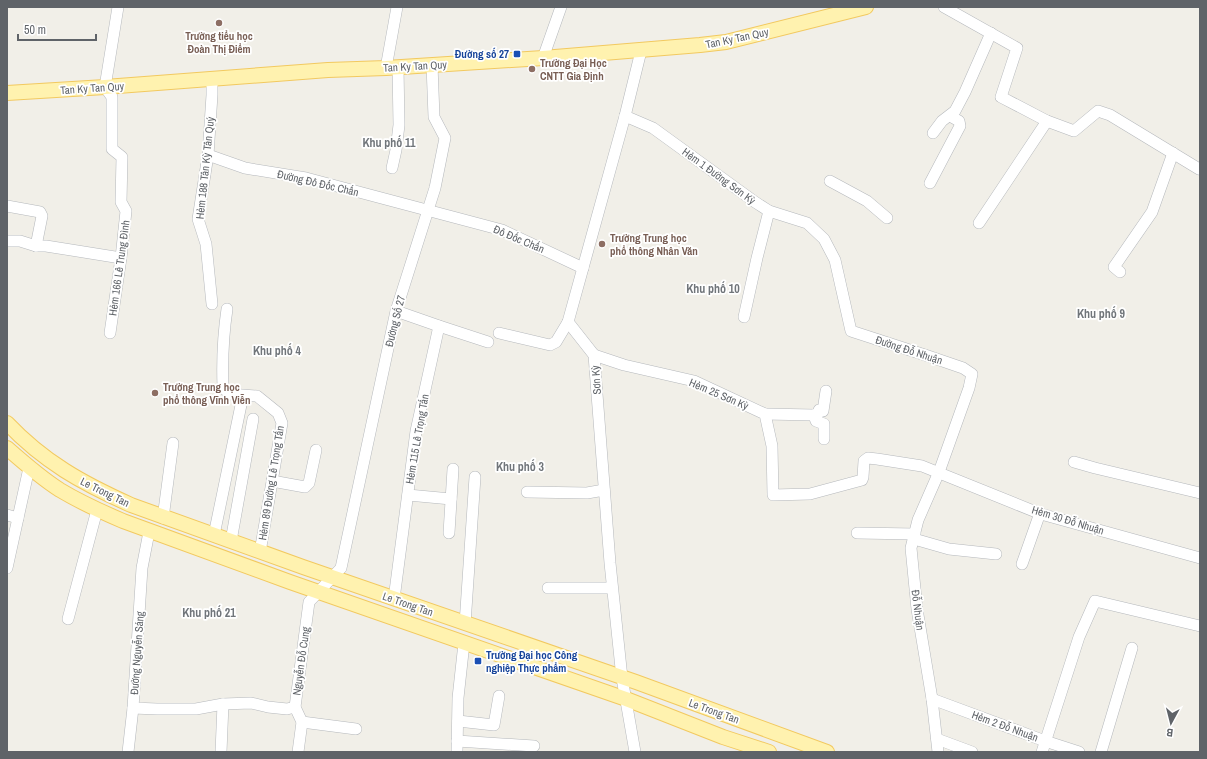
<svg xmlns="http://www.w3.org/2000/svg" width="1207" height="759" font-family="'Archivo Narrow',sans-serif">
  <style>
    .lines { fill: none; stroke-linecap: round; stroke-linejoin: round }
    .minor-casing { stroke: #b5b8bc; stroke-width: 12 }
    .major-casing { stroke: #f2c960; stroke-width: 16 }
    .minor { stroke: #fff; stroke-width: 11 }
    .major { stroke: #fff2af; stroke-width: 14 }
    .education-dot { fill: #8d6e63; stroke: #fff; stroke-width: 1.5 }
    .transit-dot { fill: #1a4fb4; stroke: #fff; stroke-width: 1.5 }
    .labels { text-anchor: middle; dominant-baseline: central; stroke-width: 3.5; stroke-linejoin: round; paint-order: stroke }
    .education-label { font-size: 11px; font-weight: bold; fill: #785e54; stroke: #fff; text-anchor: start }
    .street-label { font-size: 11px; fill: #5f6368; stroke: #fff }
    .transit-label { font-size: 11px; font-weight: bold; fill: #164399; stroke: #fff; text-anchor: end }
    .neighbourhood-label { font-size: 12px; font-weight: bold; fill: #70757a; stroke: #fff }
  </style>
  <rect width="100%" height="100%" fill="#f1efe8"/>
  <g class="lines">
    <defs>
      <g id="minor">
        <path d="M 944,7 L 1017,48 L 1001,97 L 1047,121 L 1074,131 L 1098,111 L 1110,115 L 1199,169 L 1200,168"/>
        <path d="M 543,58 L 561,7"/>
        <path d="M 386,68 L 397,7"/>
        <path d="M 212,79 L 212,95 L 208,155 L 198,219 L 206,244 L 212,304"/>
        <path d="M 625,116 L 653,128 L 755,202 L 769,211 L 807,223 L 824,239 L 835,260 L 851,331 L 928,356 L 963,368 L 972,374 L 969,388 L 939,472 L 918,520 L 911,548 L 917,609 L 932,699 L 938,752"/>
        <path d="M 933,133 L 942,121 L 955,111 L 965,92 L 991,33"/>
        <path d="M 208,155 L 245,168 L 306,178 L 502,230 L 583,268"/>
        <path d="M 392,168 L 396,150 L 399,125 L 398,67"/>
        <path d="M 830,181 L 867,201 L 887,218"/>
        <path d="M 930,183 L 960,126 L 959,121 L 950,116"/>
        <path d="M 7,206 L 40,212 L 42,216 L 36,246"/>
        <path d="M 979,223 L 1047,121"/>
        <path d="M 7,241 L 20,241 L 36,246 L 46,246 L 121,258"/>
        <path d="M 1120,272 L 1114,267 L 1152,212 L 1173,153"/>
        <path d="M 227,309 C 223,336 222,360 223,387 L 229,394 L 257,396 L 278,413 L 282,423 L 260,552"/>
        <path d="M 396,311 L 439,326 L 488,342"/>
        <path d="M 744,317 L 757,258 L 769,211"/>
        <path d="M 110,333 L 121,258 L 126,211 L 121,202 L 122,157 L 112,149 L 112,97 L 105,87 L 118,7"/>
        <path d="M 499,333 L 550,345 L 556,342 L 568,322"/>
        <path d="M 594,355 L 624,365 L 694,381 L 765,414 L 772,446 L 773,495 L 810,494 L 862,480 L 863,477 L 864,461 L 868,458 L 877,459 L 922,466 L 1041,514 L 1200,558"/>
        <path d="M 765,414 L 814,415"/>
        <path d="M 814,415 L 818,414 L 819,410 L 823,411 L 826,391"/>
        <path d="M 814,415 L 816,421 L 824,424 L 824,439"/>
        <path d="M 1074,462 L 1095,468 L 1200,493"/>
        <path d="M 272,481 L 305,487 L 309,483 L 316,450"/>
        <path d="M 527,492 L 587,493 L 604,490"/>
        <path d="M 408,495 L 451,499"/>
        <path d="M 7,515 L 18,518"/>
        <path d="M 163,518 L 173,443"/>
        <path d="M 149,532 L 142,568 L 133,708 L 157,709 L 196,709 L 223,704 L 251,703 L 268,707 L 287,709 L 295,707"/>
        <path d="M 449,533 L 453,469"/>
        <path d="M 857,533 L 915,534"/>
        <path d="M 214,535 L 241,405"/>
        <path d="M 914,539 L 949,549 L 996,554"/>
        <path d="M 231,541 L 253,419"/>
        <path d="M 1022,564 L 1040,513"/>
        <path d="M 7,568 L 29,468"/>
        <path d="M 548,588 L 612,588"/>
        <path d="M 394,599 L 416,431 L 439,326"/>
        <path d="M 68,619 L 97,510"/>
        <path d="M 465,624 L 475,477"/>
        <path d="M 932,699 L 1045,741 L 1079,752"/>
        <path d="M 458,721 L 494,725 L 499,696"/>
        <path d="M 302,722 L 356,729"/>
        <path d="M 937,739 L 972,752"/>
        <path d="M 457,741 L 534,746"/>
        <path d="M 128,752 L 133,708"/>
        <path d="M 221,752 L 223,704"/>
        <path d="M 298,752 L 302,722 L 295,707 L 309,602 L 341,568 L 396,311 L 435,188 L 445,138 L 434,117 L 432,65"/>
        <path d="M 457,752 L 458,698 L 464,643"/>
        <path d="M 635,752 L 622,678 L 610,563 L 594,355 L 568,322 L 625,116 L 641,51"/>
        <path d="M 1042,752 L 1079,637 L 1095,601 L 1200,626"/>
        <path d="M 1101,752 L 1132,648"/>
      </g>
      <g id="major">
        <path d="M 7,93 L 105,87 L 328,70 L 386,68 L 543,58 L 700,45 L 726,42 L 866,7"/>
        <path d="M 7,423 C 44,462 82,483 131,505 L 303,567 L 636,682 L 827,752"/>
        <path d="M 7,448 C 24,463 41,478 60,490 C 80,502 102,512 123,521 L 290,582 L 626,699 L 723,737 L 769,752"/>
      </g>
    </defs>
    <!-- minor casing -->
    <use href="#minor" class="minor-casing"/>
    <!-- major casing -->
    <use href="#major" class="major-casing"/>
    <!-- minor -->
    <use href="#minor" class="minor"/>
    <!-- major -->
    <use href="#major" class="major"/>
  </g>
  <!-- markers -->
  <g class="education-dot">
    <circle cx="219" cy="23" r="4"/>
    <circle cx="532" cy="69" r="4"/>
    <circle cx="602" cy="244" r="4"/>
    <circle cx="155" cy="393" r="4"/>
  </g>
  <g class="transit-dot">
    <rect x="513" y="50" width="8" height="8" rx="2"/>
    <rect x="474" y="657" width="8" height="8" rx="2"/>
  </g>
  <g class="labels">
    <!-- education labels -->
    <g class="education-label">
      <text x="219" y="36" text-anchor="middle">Trường tiểu học<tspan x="219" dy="13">Đoàn Thị Điểm</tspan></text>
      <text x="540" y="63">Trường Đại Học<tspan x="540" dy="13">CNTT Gia Định</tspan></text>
      <text x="610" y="238">Trường Trung học<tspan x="610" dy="13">phổ thông Nhân Văn</tspan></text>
      <text x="163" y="387">Trường Trung học<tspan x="163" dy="13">phổ thông Vĩnh Viễn</tspan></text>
    </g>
    <!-- street labels -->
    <g class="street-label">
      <text transform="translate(737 38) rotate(-12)">Tan Ky Tan Quy</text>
      <text transform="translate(415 66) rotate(-3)">Tan Ky Tan Quy</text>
      <text transform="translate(92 88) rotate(-4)">Tan Ky Tan Quy</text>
      <text transform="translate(205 168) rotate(-84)">Hẻm 188 Tân Kỳ Tân Quý</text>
      <text transform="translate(719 176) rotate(36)">Hẻm 1 Đường Sơn Kỳ</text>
      <text transform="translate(318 183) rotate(13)">Đường Đô Đốc Chấn</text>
      <text transform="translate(519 239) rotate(23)">Đô Đốc Chấn</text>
      <text transform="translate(119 268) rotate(-82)">Hẻm 166 Lê Trung Đình</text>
      <text transform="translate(395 321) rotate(-76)">Đường Số 27</text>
      <text transform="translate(909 350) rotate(18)">Đường Đỗ Nhuận</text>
      <text transform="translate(596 380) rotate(-94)">Sơn Kỳ</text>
      <text transform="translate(719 394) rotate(23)">Hẻm 25 Sơn Kỳ</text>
      <text transform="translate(417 439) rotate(-80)">Hẻm 115 Lê Trọng Tấn</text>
      <text transform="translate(271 483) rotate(-81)">Hẻm 89 Đường Lê Trọng Tấn</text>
      <text transform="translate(105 492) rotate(26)">Le Trong Tan</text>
      <text transform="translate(1068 520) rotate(17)">Hẻm 30 Đỗ Nhuận</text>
      <text transform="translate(408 604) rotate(19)">Le Trong Tan</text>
      <text transform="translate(918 610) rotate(83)">Đỗ Nhuận</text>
      <text transform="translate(137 653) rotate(-86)">Đường Nguyễn Sáng</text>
      <text transform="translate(301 661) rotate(-82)">Nguyễn Đỗ Cung</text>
      <text transform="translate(714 711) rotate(20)">Le Trong Tan</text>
      <text transform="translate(1005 726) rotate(20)">Hẻm 2 Đỗ Nhuận</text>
    </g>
    <!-- transit labels -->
    <g class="transit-label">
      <text x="509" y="54">Đường số 27</text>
      <text x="486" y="655" text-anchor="start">Trường Đại học Công<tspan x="486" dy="13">nghiệp Thực phẩm</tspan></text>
    </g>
    <!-- neighbourhood labels -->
    <g class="neighbourhood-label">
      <text x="389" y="143">Khu phố 11</text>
      <text x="713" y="289">Khu phố 10</text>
      <text x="1101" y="314">Khu phố 9</text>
      <text x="277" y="351">Khu phố 4</text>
      <text x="520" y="467">Khu phố 3</text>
      <text x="209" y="613">Khu phố 21</text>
    </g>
  </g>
  <!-- border -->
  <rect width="1207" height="759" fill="none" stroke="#5f6368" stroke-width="16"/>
  <!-- north arrow -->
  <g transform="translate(1171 723) rotate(187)" stroke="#ffffff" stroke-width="3" paint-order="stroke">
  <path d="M0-3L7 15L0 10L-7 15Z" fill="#5f6368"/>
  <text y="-6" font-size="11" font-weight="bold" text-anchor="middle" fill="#5f6368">B</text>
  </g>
  <!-- scale -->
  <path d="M18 34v6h78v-6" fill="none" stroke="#5f6368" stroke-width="2"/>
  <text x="24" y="34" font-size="12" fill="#5f6368" stroke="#ffffff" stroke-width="3" paint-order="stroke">50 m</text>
</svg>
